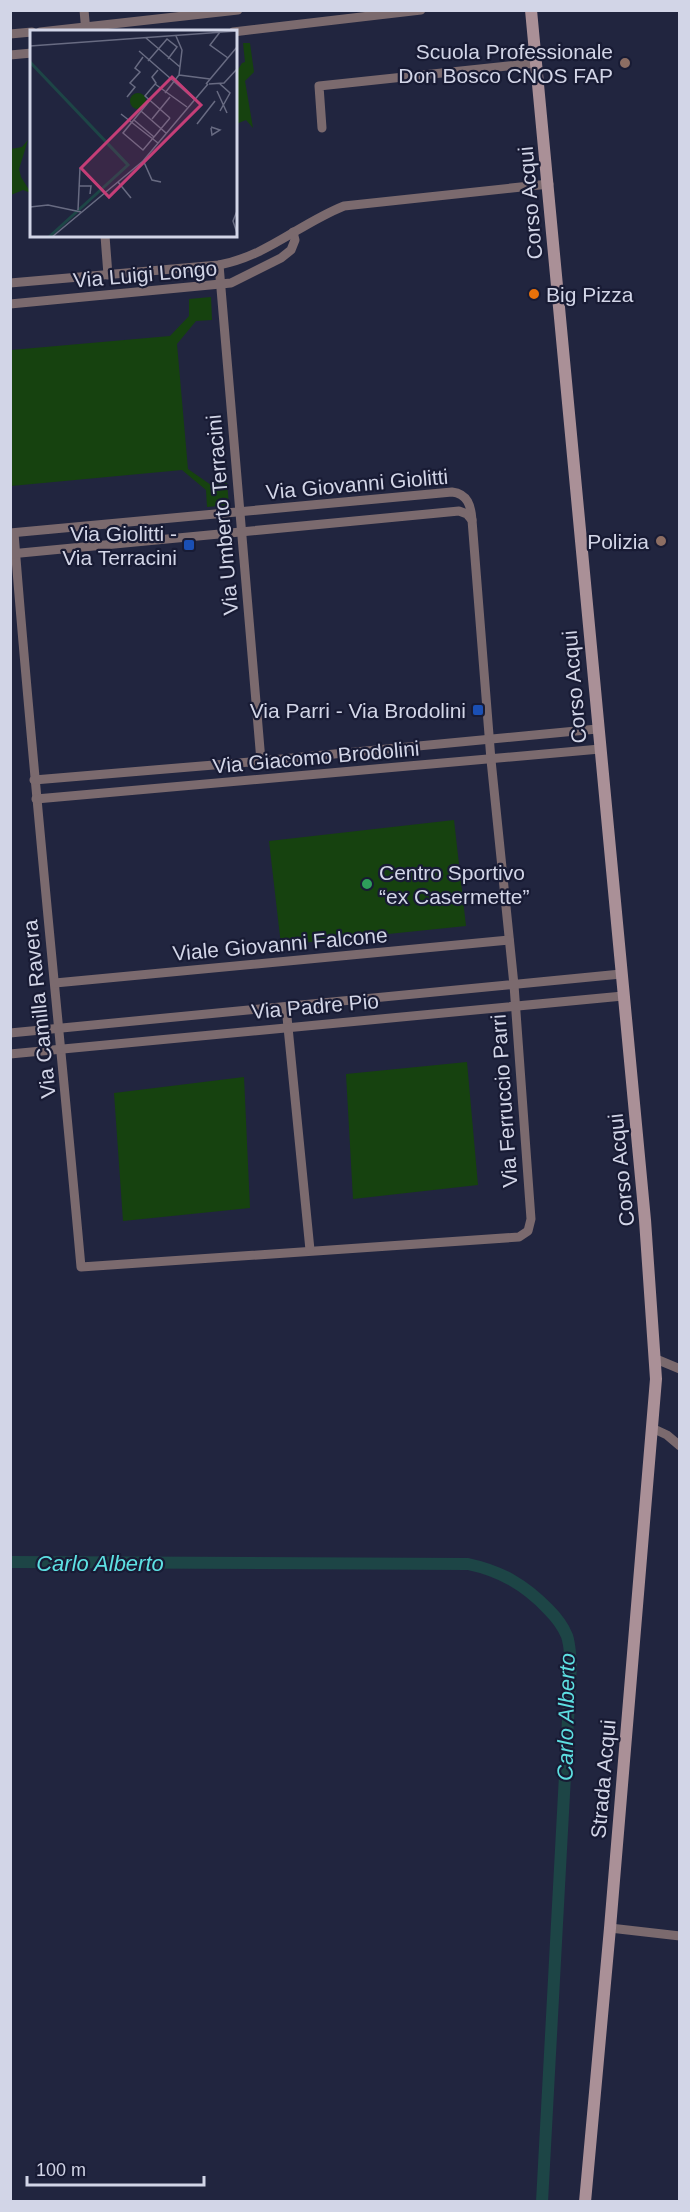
<svg xmlns="http://www.w3.org/2000/svg" width="690" height="2212" font-family="Helvetica,sans-serif">
  <style>
    .green { fill: #16420f }
    .lines { fill: none; stroke-linecap: round; stroke-linejoin: round }
    .canal { stroke: #1d4546; stroke-width: 12 }
    .street { stroke: #7b6a6e; stroke-width: 9 }
    .secondary { stroke: #aa9097; stroke-width: 12 }
    .education-dot { fill: #8d6e63; stroke: #181b34; stroke-width: 2 }
    .food-dot { fill: #e8710a; stroke: #181b34; stroke-width: 2 }
    .transit-dot { fill: #1a4fb4; stroke: #181b34; stroke-width: 2 }
    .leisure-dot { fill: #2e9e5b; stroke: #181b34; stroke-width: 2 }
    .labels { text-anchor: middle; dominant-baseline: central; stroke-width: 4.5; stroke-linejoin: round; paint-order: stroke }
    .poi-label { font-size: 21px; fill: #d2d5e7; stroke: #181b34; text-anchor: end }
    .street-label { font-size: 21px; fill: #d2d5e7; stroke: #181b34 }
    .water-label { font-size: 22px; font-style: italic; fill: #5de0e2; stroke: #181b34 }
    .inset-river { fill: none; stroke: #1d4546; stroke-width: 3 }
    .inset-road { fill: none; stroke: #686b82; stroke-width: 1.5 }
    .view { fill: #c53e77; fill-opacity: 0.15; stroke: #c53e77; stroke-width: 3 }
    .inset-edge { fill: none; stroke: #d2d5e7; stroke-width: 3 }
  </style>
  <rect width="100%" height="100%" fill="#21253f"/>
  <!-- green -->
  <g class="green">
    <path d="M 243,43 L 250,43 L 254,72 L 245,81 L 253,128 L 246,120 L 236,124 L 236,73 L 242,63 L 245,62 Z"/>
    <path d="M 28,140 L 19,169 L 21,177 L 31,193 L 23,190 L 11,195 L 11,149 L 22,147 Z"/>
    <path d="M 211,297 L 212,320 L 196,321 L 177,344 L 188,469 L 211,485 L 227,483 L 229,505 L 207,507 L 206,490 L 182,470 L 11,486 L 11,350 L 170,336 L 189,316 L 189,299 Z"/>
    <path d="M 454,820 L 466,926 L 281,945 L 269,841 Z"/>
    <path d="M 467,1062 L 478,1185 L 353,1199 L 346,1074 Z"/>
    <path d="M 244,1077 L 250,1208 L 123,1221 L 114,1093 Z"/>
  </g>
  <g class="lines">
    <!-- canal -->
    <path class="canal" d="M 10,1562 L 468,1564 C 501,1571 525,1585 548,1609 C 556,1617 563,1626 567,1636 C 570,1645 570,1655 571,1664 L 542,2202"/>
    <!-- street -->
    <g class="street">
      <path d="M 84,10 L 86,32"/>
      <path d="M 40,32 L 238,10"/>
      <path d="M 233,32 L 421,10"/>
      <path d="M 10,34 L 32,32"/>
      <path d="M 10,55 L 32,53"/>
      <path d="M 322,128 L 319,86 L 536,63"/>
      <path d="M 105,236 L 108,275"/>
      <path d="M 219,265 L 261,761"/>
      <path d="M 10,283 L 219,265 C 267,256 299,224 344,206 L 549,184"/>
      <path d="M 10,304 L 231,283 L 281,258 L 291,250 L 295,240 L 293,232"/>
      <path d="M 10,533 L 452,492 C 468,494 471,506 472,520 L 491,760 L 514,985 L 531,1219 L 528,1231 L 519,1237 L 81,1267 C 59,1022 33,778 14,533"/>
      <path d="M 10,554 L 459,511 L 467,514 L 472,520"/>
      <path d="M 34,780 L 261,761 L 597,729"/>
      <path d="M 36,799 L 600,749"/>
      <path d="M 55,983 L 509,940"/>
      <path d="M 286,1007 L 310,1250"/>
      <path d="M 10,1033 L 621,974"/>
      <path d="M 10,1054 L 623,996"/>
      <path d="M 656,1359 L 680,1369"/>
      <path d="M 652,1428 L 667,1435 L 680,1446"/>
      <path d="M 610,1928 L 680,1936"/>
    </g>
    <!-- secondary -->
    <path class="secondary" d="M 531,10 L 645,1220 L 656,1379 L 610,1928 L 585,2202"/>
  </g>
  <!-- markers -->
  <g class="education-dot">
    <circle cx="625" cy="63" r="6"/>
    <circle cx="661" cy="541" r="6"/>
  </g>
  <circle class="food-dot" cx="534" cy="294" r="6"/>
  <g class="transit-dot">
    <rect x="183" y="539" width="12" height="12" rx="3"/>
    <rect x="472" y="704" width="12" height="12" rx="3"/>
  </g>
  <circle class="leisure-dot" cx="367" cy="884" r="6"/>
  <g class="labels">
    <!-- poi labels -->
    <g class="poi-label">
      <text x="613" y="51">Scuola Professionale<tspan x="613" dy="24">Don Bosco CNOS FAP</tspan></text>
      <text x="546" y="294" text-anchor="start">Big Pizza</text>
      <text x="177" y="533">Via Giolitti -<tspan x="177" dy="24">Via Terracini</tspan></text>
      <text x="649" y="541">Polizia</text>
      <text x="466" y="710">Via Parri - Via Brodolini</text>
      <text x="379" y="872" text-anchor="start">Centro Sportivo<tspan x="379" dy="24">“ex Casermette”</tspan></text>
    </g>
    <!-- street labels -->
    <g class="street-label">
      <text transform="translate(530 203) rotate(-95)">Corso Acqui</text>
      <text transform="translate(145 274) rotate(-5)">Via Luigi Longo</text>
      <text transform="translate(357 484) rotate(-5)">Via Giovanni Giolitti</text>
      <text transform="translate(222 515) rotate(-95)">Via Umberto Terracini</text>
      <text transform="translate(574 687) rotate(-95)">Corso Acqui</text>
      <text transform="translate(316 757) rotate(-5)">Via Giacomo Brodolini</text>
      <text transform="translate(280 944) rotate(-5)">Viale Giovanni Falcone</text>
      <text transform="translate(315 1006) rotate(-5)">Via Padre Pio</text>
      <text transform="translate(39 1009) rotate(-96)">Via Camilla Ravera</text>
      <text transform="translate(504 1101) rotate(-94)">Via Ferruccio Parri</text>
      <text transform="translate(621 1170) rotate(-96)">Corso Acqui</text>
      <text transform="translate(603 1779) rotate(-85)">Strada Acqui</text>
    </g>
    <!-- water labels -->
    <g class="water-label">
      <text x="100" y="1563">Carlo Alberto</text>
      <text transform="translate(566 1717) rotate(-89)">Carlo Alberto</text>
    </g>
  </g>
  <!-- overview -->
  <g transform="translate(30 30)">
    <rect width="207" height="207" fill="#21253f"/>
    <path d="M100 71a8 8 0 1 1 16 0a8 8 0 1 1-16 0Z" fill="#16420f"/>
    <path class="inset-river" d="M 0,32 L 98,135 L 19,207"/>
    <path class="inset-road" d="M 190,2 L 180,15 L 198,28M 116,8 L 150,37M 0,16 L 207,1M 109,21 L 164,69M 118,31 L 137,9 L 147,17 L 138,29M 128,40 L 122,47 L 126,53 L 115,66 L 140,88M 149,45 L 180,49M 125,54 L 157,77M 176,54 L 207,17M 179,54 L 194,53 L 207,39M 187,61 L 197,83M 135,63 L 149,45 L 152,20 L 146,6M 97,67 L 105,57 L 100,53 L 110,42 L 105,38 L 113,27M 121,69 L 93,103 L 113,120 L 140,88M 111,81 L 136,103M 190,81 L 200,63 L 190,54M 91,84 L 128,113M 122,89 L 140,67M 104,90 L 124,107M 167,94 L 185,71M 181,97 L 190,100 L 182,105 L 181,98M 113,130 L 122,150 L 131,152M 88,152 L 101,168M 49,156 L 61,156 L 60,164M 0,177 L 18,175 L 51,182M 48,180 L 50,138M 207,181 L 203,191 L 207,203M 22,207 L 113,131 L 178,54"/>
    <path class="view" d="M 142,47 L 171,75 L 79,167 L 51,138 Z"/>
    <rect width="207" height="207" class="inset-edge"/>
  </g>
  <!-- border -->
  <rect width="690" height="2212" fill="none" stroke="#d2d5e7" stroke-width="24"/>
  <!-- scale -->
  <path d="M27 2176v9h177v-9" fill="none" stroke="#d2d5e7" stroke-width="3"/>
  <text x="36" y="2176" font-size="18" fill="#d2d5e7" stroke="#181b34" stroke-width="4.5" paint-order="stroke">100 m</text>
</svg>
